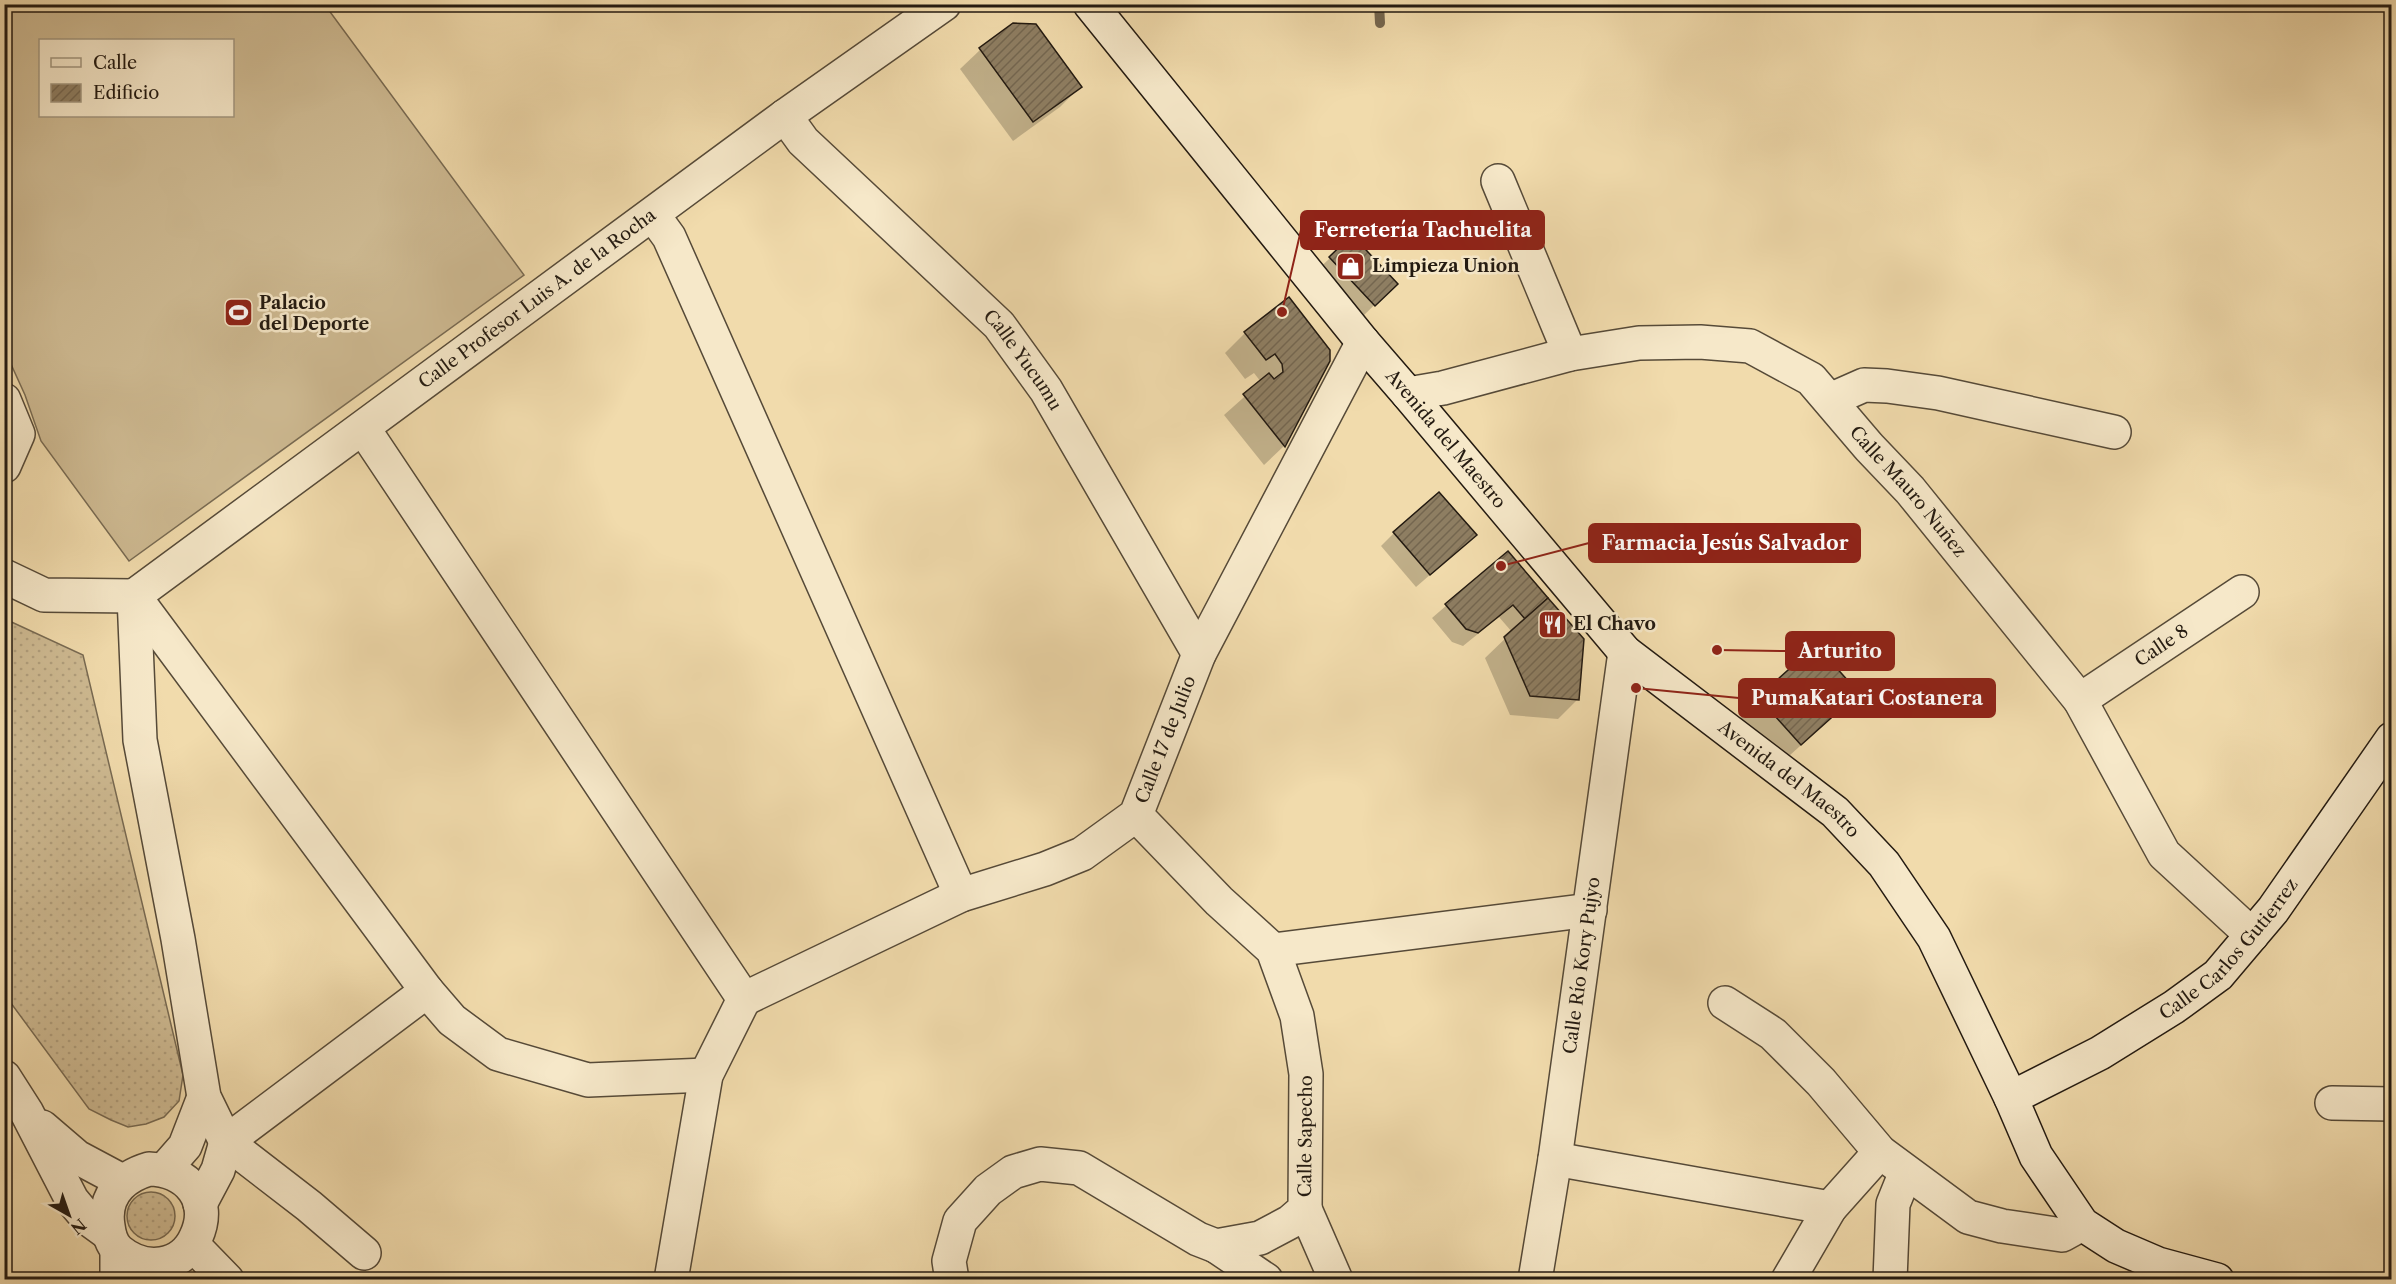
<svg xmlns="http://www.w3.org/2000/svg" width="2396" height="1284" font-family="'Libre Caslon Text',serif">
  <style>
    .grass { fill: url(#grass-dots); stroke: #786a52; stroke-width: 1.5 }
    .pitch { fill: #ceba92; stroke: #786a52; stroke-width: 1.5; fill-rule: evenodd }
    .shadow { fill: #0003 }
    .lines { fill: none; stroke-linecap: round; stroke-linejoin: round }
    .stream { stroke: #75664e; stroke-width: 10 }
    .building { fill: url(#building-hatch); stroke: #231a11; stroke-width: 1.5 }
    .minor-casing { stroke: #564a38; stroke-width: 36 }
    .secondary-casing { stroke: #231a11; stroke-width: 36 }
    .minor { stroke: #f6e8c9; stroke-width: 33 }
    .secondary { stroke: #f6e8c9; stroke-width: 33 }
    .labels { text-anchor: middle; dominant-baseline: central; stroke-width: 5; stroke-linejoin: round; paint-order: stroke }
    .poi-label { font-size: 18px; font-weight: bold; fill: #231a11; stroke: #f6e8c9; text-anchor: start }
    .street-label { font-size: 18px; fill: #231a11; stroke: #f6e8c9 }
    .leader { fill: none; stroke: #8f2418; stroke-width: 2 }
    .callout-dot { fill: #8f2418; stroke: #f6e8c9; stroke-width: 2 }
    .callout { fill: #8f2418; stroke: #8f2418; stroke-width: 2 }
    .callout-label { font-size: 20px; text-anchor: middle; font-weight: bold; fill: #fff }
  </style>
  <defs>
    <pattern id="grass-dots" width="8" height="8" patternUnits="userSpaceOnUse" patternTransform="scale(1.5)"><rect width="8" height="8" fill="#ceba92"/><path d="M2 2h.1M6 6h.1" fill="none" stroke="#b19f7d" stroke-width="1.8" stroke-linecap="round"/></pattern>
    <pattern id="building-hatch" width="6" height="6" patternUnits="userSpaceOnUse" patternTransform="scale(1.5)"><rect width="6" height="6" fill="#8e7e62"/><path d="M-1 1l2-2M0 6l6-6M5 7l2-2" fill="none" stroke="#74664f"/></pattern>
  </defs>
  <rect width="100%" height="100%" fill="#f1dbac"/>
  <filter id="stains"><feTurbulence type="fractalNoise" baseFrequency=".00333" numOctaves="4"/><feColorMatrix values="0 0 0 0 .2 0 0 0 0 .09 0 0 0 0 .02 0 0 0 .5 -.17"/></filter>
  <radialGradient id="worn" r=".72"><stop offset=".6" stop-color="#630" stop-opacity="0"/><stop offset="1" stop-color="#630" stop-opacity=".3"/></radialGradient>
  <!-- grass -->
  <g class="grass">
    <path d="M 5,619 L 83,655 L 183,1075 L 179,1101 L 164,1117 L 146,1124 L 128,1127 L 111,1120 L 89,1109 L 5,995 Z"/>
    <circle cx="151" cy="1216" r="24"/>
  </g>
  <!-- pitch -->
  <path class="pitch" d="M 5,5 L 325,5 L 524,275 L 129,561 L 41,441 L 25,395 L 5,351 ZM 40,40 L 232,40 L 232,116 L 40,116 Z"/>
  <!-- shadow -->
  <g class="shadow">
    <path d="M 1014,25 L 1080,87 L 1060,107 L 1013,141 L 960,69 L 980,50 Z"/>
    <path d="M 1352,238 L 1396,284 L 1361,318 L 1316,271 Z"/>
    <path d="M 1245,333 L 1328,361 L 1284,446 L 1264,465 L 1224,415 L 1261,382 L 1254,373 L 1245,379 L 1225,353 Z"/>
    <path d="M 1394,533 L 1461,548 L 1416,587 L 1381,546 Z"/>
    <path d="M 1507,553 L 1578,699 L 1558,719 L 1510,715 L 1485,658 L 1512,632 L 1499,617 L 1463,646 L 1452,642 L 1432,618 Z"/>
    <path d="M 1759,698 L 1837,713 L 1780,764 L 1740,718 Z"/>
  </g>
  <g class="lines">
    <!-- stream -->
    <path class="stream" d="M 1379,4 L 1380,23"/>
  </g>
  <!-- building -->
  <g class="building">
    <path d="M 4,4 L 16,4 L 4,21 Z"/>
    <path d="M 1013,23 L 1036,24 L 1082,87 L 1033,122 L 979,48 Z"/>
    <path d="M 1352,235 L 1398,284 L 1375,306 L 1329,257 Z"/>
    <path d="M 1289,297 L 1330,350 L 1330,361 L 1285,447 L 1243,394 L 1269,373 L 1274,379 L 1283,372 L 1282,364 L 1275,354 L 1266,360 L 1244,332 Z"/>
    <path d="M 1439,492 L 1477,535 L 1430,575 L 1393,532 Z"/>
    <path d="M 1508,551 L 1548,598 L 1525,619 L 1513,605 L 1478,633 L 1466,629 L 1445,604 Z"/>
    <path d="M 1548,598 L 1584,639 L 1579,700 L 1530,696 L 1504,637 Z"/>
    <path d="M 1816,645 L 1859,693 L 1801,745 L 1758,697 Z"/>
  </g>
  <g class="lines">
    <defs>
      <g id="minor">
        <path id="s1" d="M 785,116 L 803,141 L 999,325 L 1046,390 L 1199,654"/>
        <path d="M 1498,181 L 1570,354"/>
        <path d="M 653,215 L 669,237 L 961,895"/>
        <path id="s2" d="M 1408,394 L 1443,388 L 1570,354 L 1639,343 L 1700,342 L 1750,346 L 1811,379 L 1869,447 L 1910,490 L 2080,700 L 2164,854 L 2252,935"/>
        <path d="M 4,400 L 18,434 L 4,466"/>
        <path d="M 1830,400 L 1864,385 L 1887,386 L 1938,393 L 2114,432"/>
        <path d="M 363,428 L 744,999"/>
        <path d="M 4,576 L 44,595 L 134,596"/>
        <path id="s3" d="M 134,596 L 785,116 L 944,4"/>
        <path d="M 134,596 L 427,991 L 452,1020 L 498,1054 L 588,1080 L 706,1075"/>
        <path d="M 134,596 L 140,740 L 178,939 L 204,1097 L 226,1142 L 309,1206 L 364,1253"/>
        <path id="s4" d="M 2080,700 L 2242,592"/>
        <path d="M 1273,950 L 1590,910"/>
        <path id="s5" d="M 744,999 L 961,895 L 1045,869 L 1082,854 L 1136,815 L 1199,654 L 1363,342"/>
        <path d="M 1725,1003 L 1773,1034 L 1821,1082 L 1880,1152 L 1968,1217 L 2002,1226 L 2062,1235 L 2082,1224"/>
        <path d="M 4,1077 L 27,1113 L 72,1200 L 87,1218 L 109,1234"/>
        <path d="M 2332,1103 L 2392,1104"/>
        <path d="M 42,1127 L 77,1157 L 122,1181"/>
        <path d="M 1555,1159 L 1830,1208"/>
        <path d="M 149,1169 C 188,1170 213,1200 196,1237 C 182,1269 144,1272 119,1251 C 112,1245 109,1234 108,1226 C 103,1196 122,1177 149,1169 Z"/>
        <path d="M 164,1170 L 185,1146 L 204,1097"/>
        <path d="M 200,1204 L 218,1170 L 226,1142 L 427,991"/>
        <path d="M 1305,1209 L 1336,1280"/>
        <path d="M 193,1245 L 227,1280"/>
        <path d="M 1216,1246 L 1266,1280"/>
        <path d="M 117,1280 L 117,1250"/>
        <path d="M 671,1280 L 706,1075 L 744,999"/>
        <path id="s6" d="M 952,1280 L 949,1261 L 960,1221 L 988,1190 L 1013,1172 L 1040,1164 L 1079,1168 L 1198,1239 L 1216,1246 L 1260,1238 L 1290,1222 L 1305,1209 L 1306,1074 L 1297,1016 L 1273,950 L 1219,901 L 1136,815"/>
        <path id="s7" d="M 1535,1280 L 1555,1159 L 1625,652"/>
        <path d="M 1788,1280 L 1830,1208 L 1880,1152"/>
        <path d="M 1890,1280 L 1893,1204 L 1906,1172"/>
      </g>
      <g id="secondary">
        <path id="s8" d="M 1090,4 L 1363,342 L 1408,394 L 1625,652 L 1835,812 L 1884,864 L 1934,938 L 2011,1098 L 2036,1156 L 2082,1224 L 2116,1246 L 2158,1264 L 2217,1280"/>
        <path id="s9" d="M 2011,1098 L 2100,1053 L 2174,1007 L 2218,975 L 2273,910 L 2392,739"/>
      </g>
    </defs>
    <!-- minor casing -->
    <use href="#minor" class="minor-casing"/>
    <!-- secondary casing -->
    <use href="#secondary" class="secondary-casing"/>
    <!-- minor -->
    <use href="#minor" class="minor"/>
    <!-- secondary -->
    <use href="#secondary" class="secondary"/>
  </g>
  <!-- icons -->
  <defs>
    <symbol id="shop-square" viewBox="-11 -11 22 22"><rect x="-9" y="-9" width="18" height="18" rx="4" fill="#8f2418" stroke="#f6e8c9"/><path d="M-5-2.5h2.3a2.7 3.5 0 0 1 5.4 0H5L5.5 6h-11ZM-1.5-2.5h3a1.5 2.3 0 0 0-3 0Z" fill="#fff"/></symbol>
    <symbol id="stadium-square" viewBox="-11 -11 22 22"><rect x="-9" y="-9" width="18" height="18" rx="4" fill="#8f2418" stroke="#f6e8c9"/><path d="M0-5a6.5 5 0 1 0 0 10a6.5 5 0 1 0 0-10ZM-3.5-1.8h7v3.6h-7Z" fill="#fff"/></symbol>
    <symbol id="restaurant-square" viewBox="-11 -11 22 22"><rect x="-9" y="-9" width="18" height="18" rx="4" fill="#8f2418" stroke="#f6e8c9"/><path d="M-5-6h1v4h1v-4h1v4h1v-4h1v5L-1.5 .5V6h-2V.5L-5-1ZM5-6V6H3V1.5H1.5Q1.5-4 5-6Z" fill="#fff"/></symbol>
  </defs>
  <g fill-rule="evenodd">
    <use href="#shop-square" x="1334" y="250" width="33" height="33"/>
    <use href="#stadium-square" x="222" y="296" width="33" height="33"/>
    <use href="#restaurant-square" x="1536" y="608" width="33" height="33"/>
  </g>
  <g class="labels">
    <!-- poi labels -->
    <g class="poi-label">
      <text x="1372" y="266">Limpieza Union</text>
      <text x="259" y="303">Palacio<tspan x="259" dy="21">del Deporte</tspan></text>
      <text x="1573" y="624">El Chavo</text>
    </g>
    <!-- street labels -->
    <g class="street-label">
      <text stroke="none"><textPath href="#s3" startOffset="501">Calle Profesor Luis A. de la Rocha</textPath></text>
      <text stroke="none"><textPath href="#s1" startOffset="342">Calle Yucumu</textPath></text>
      <text stroke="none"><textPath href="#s8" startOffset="562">Avenida del Maestro</textPath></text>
      <text stroke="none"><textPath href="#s2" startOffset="566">Calle Mauro Nuñez</textPath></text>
      <text stroke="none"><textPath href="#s4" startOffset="98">Calle 8</textPath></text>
      <text stroke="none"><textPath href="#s5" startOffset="516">Calle 17 de Julio</textPath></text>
      <text stroke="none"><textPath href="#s8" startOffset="1048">Avenida del Maestro</textPath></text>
      <text stroke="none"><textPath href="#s9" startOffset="267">Calle Carlos Gutierrez</textPath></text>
      <text stroke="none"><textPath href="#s7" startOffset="318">Calle Río Kory Pujyo</textPath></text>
      <text stroke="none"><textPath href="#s6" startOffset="530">Calle Sapecho</textPath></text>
    </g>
  </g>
  <!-- callouts -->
  <path class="leader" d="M1282 312L1301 230M1501 566L1589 543M1717 650L1786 651M1636 688L1739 698"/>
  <g class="callout-dot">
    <circle cx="1282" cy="312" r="6"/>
    <circle cx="1501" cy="566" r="6"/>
    <circle cx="1717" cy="650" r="6"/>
    <circle cx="1636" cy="688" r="6"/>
  </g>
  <g class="callout">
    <rect x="1301" y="211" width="243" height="38" rx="6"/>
    <rect x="1589" y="524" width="271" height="38" rx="6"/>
    <rect x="1786" y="632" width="108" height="38" rx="6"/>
    <rect x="1739" y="679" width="256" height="38" rx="6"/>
  </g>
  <g class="callout-label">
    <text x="1423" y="237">Ferretería Tachuelita</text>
    <text x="1725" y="550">Farmacia Jesús Salvador</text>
    <text x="1840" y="658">Arturito</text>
    <text x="1867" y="705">PumaKatari Costanera</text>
  </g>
  <!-- margin -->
  <rect width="2396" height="1284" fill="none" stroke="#f1dbac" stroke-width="24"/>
  <rect x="6" y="6" width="2384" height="1272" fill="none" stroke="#231a11" stroke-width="3"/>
  <rect x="12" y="12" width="2372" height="1260" fill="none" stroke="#231a11" stroke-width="1.5"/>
  <!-- legend -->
  <rect x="39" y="39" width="195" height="78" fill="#f6e8c9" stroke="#a2967f" stroke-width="1.5"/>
  <rect x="51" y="58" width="30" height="9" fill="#f6e8c9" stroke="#a2967f" stroke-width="1.5"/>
  <text x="93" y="69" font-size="18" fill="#231a11">Calle</text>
  <rect x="51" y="84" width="30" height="18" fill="url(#building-hatch)" stroke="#a2967f" stroke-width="1.5"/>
  <text x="93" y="99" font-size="18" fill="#231a11">Edificio</text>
  <!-- north arrow -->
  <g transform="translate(69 1215) rotate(140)" stroke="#f6e8c9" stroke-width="4.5" paint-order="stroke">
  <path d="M0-4.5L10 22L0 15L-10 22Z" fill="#231a11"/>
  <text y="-9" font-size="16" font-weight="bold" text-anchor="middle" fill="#231a11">N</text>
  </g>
  <rect width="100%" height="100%" filter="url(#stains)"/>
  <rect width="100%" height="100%" fill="url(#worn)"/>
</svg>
